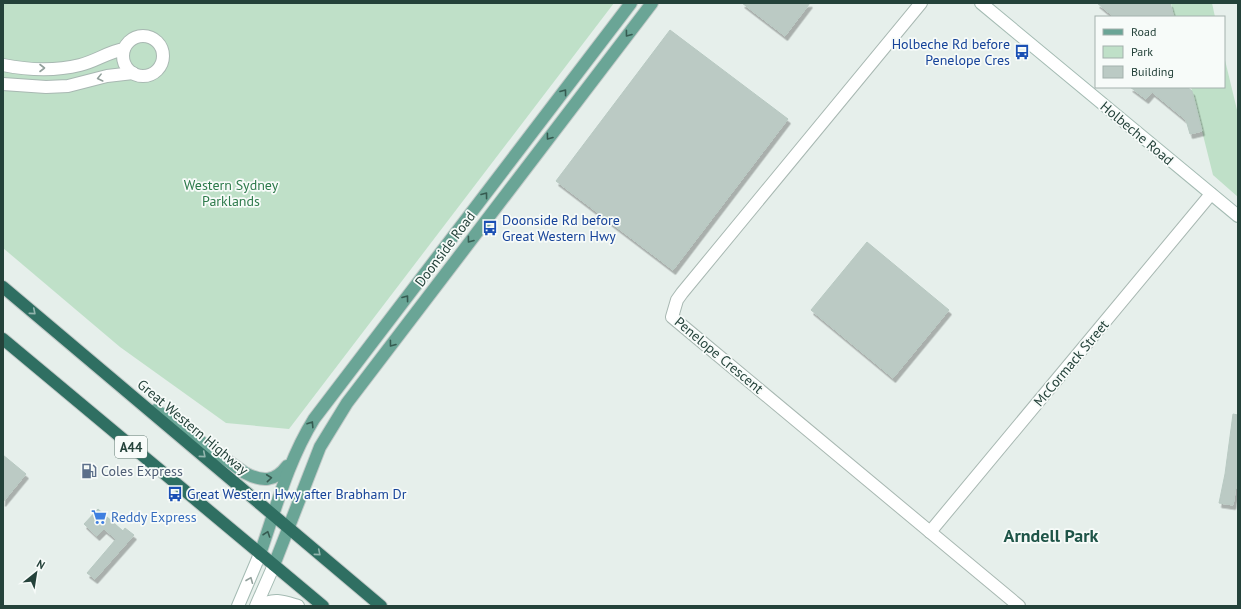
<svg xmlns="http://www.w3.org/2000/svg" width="1241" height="609" font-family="'PT Sans',sans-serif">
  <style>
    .green { fill: #bfe0c8 }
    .building { fill: #bbcac4; stroke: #b8c9c2; filter: url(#shadow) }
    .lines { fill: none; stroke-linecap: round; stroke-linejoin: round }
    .street-casing { stroke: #a8b8b2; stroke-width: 14 }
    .secondary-casing { stroke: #a4bbb3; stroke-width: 14 }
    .primary-casing { stroke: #c2cac8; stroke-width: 14 }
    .highway-casing { stroke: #c2cac8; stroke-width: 14 }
    .street { stroke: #fff; stroke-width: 12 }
    .secondary { stroke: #fff; stroke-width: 12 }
    .primary { stroke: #6aa596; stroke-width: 12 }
    .highway { stroke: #2f6f62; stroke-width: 12 }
    .oneway { stroke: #365b51 }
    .oneway2 { stroke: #92a09c }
    .oneway3 { stroke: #93b5ae }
    .labels { text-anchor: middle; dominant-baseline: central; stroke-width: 3.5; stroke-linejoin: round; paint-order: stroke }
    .shield { fill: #f7fbf9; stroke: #637a73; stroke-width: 1 }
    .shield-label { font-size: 13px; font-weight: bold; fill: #24423a }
    .transit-label { font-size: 14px; fill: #164399; stroke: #f7fbf9; text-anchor: start }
    .street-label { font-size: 14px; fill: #24423a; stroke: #f7fbf9 }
    .park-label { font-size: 14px; fill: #2d7a4b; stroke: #f7fbf9 }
    .service-label { font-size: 14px; fill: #4e5e75; stroke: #f7fbf9; text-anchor: start }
    .shop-label { font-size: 14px; fill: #366cbe; stroke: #f7fbf9; text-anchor: start }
    .district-label { font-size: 18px; font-weight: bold; fill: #1f5548; stroke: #f7fbf9 }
  </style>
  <defs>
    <filter id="shadow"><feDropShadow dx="2.5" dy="4.5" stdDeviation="0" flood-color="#0004"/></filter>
  </defs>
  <rect width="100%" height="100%" fill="#e6efeb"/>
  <!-- green -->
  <g class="green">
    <path d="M 3,3 L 614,3 L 289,429 L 226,423 L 120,347 L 3,248 Z"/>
    <path d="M 1171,3 L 1212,3 L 1215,17 L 1174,17 Z"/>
    <path d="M 1224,56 L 1238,114 L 1238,197 L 1213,175 L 1191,87 L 1224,87 Z"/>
  </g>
  <!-- building -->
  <g class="building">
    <path d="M 742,3 L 810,3 L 785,36 Z"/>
    <path d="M 1097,3 L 1170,3 L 1174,17 L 1114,17 Z"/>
    <path d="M 670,30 L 788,119 L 673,270 L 556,181 Z"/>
    <path d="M 1130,87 L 1187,87 L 1192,91 L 1202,131 L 1190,134 L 1186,120 L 1152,92 L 1146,99 Z"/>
    <path d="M 867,242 L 949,310 L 893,378 L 811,310 Z"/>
    <path d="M 1233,414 L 1238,415 L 1238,474 L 1233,505 L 1219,503 L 1225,474 Z"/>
    <path d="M 3,455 L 26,474 L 3,502 Z"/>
    <path d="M 98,509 L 123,531 L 125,528 L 134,535 L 95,579 L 87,573 L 116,539 L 104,529 L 97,536 L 84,524 Z"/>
  </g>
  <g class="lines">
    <defs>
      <g id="street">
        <path d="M 921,3 L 682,293 L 677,300 L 672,317 L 1019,606"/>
        <circle cx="143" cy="56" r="20"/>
        <path d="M 3,65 C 28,70 56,71 80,65 C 96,61 108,52 124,49"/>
        <path d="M 3,84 L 46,87 L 68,86 L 107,76 L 133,73"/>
        <path d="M 930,532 L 1211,194"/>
      </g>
      <g id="secondary">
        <path d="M 981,3 L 1238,216"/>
        <path d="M 238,606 L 260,554"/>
        <path d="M 256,606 L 274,565"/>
        <path d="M 261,606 C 273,597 285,602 298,606"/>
      </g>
      <g id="primary">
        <path d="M 156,410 L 245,473 C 262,482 275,482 287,466"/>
        <path d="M 260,554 C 276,508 288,461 314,419 L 631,3"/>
        <path d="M 274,565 L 320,447 L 347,403 L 652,3"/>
      </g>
      <g id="highway">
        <path d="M 3,287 L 381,606"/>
        <path d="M 3,339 L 323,606"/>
      </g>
    </defs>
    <!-- street casing -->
    <use href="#street" class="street-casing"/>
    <!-- secondary casing -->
    <use href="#secondary" class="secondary-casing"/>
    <!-- primary casing -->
    <use href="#primary" class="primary-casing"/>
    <!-- highway casing -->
    <use href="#highway" class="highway-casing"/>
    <!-- street -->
    <use href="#street" class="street"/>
    <!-- secondary -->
    <use href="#secondary" class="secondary"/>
    <!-- primary -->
    <use href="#primary" class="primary"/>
    <!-- highway -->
    <use href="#highway" class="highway"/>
  </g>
  <!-- one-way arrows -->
  <defs><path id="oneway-chevron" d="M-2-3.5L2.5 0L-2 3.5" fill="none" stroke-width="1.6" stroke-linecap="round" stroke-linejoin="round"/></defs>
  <g class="oneway">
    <use href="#oneway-chevron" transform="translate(628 34) rotate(127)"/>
    <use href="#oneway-chevron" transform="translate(564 92) rotate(-53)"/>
    <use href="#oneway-chevron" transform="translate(549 137) rotate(127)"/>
    <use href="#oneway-chevron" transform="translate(485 195) rotate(-53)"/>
    <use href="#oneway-chevron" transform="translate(470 240) rotate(127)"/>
    <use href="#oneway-chevron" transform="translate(406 298) rotate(-53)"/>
    <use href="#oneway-chevron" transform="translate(392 344) rotate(127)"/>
    <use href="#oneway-chevron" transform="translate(311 424) rotate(-57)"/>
    <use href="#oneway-chevron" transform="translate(269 478) rotate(-6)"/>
    <use href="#oneway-chevron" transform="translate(267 534) rotate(-71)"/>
  </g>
  <g class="oneway2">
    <use href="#oneway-chevron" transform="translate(42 68)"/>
    <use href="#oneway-chevron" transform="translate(100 78) rotate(166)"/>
    <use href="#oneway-chevron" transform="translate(250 580) rotate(-68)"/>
  </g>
  <g class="oneway3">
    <use href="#oneway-chevron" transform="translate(33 312) rotate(40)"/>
    <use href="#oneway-chevron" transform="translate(203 455) rotate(40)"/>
    <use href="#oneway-chevron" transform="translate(318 553) rotate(40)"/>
  </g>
  <!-- icons -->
  <defs>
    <symbol id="bus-bare" viewBox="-9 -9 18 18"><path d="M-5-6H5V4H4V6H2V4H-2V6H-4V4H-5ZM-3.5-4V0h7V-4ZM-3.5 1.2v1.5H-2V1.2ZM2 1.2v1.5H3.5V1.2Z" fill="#1a4fb4" stroke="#f7fbf9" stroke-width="2.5" paint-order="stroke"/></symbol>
    <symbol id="fuel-bare" viewBox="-9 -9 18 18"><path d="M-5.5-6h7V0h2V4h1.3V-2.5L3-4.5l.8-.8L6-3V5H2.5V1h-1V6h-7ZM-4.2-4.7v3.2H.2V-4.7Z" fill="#5c6f8a" stroke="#f7fbf9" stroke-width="2.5" paint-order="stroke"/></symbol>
    <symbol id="supermarket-bare" viewBox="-9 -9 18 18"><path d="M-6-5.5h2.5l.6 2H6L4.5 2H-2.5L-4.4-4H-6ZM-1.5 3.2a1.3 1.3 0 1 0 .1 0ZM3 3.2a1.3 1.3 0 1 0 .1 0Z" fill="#3f7fe0" stroke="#f7fbf9" stroke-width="2.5" paint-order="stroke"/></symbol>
  </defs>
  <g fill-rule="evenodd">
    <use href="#bus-bare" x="1011" y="41" width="22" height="22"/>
    <use href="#bus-bare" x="479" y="217" width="22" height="22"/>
    <use href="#fuel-bare" x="78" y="460" width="22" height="22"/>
    <use href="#bus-bare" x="164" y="483" width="22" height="22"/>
    <use href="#supermarket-bare" x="88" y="506" width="22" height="22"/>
  </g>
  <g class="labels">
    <!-- shield labels -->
    <rect class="shield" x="115" y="436" width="32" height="22" rx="3"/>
    <g class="shield-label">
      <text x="131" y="447">A44</text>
    </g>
    <!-- transit labels -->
    <g class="transit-label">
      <text x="1010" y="44" text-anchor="end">Holbeche Rd before<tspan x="1010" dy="16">Penelope Cres</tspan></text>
      <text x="502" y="220">Doonside Rd before<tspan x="502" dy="16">Great Western Hwy</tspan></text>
      <text x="187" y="494">Great Western Hwy after Brabham Dr</text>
    </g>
    <!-- street labels -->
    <g class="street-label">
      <text transform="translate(1137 133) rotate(40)">Holbeche Road</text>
      <text transform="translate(445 249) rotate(-53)">Doonside Road</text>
      <text transform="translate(719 355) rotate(40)">Penelope Crescent</text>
      <text transform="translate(1071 363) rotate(-50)">McCormack Street</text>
      <text transform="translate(193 427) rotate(40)">Great Western Highway</text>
    </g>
    <!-- park labels -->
    <g class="park-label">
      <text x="231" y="185">Western Sydney<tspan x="231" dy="16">Parklands</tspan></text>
    </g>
    <!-- service labels -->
    <g class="service-label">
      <text x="101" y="471">Coles Express</text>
    </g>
    <!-- shop labels -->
    <g class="shop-label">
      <text x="111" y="517">Reddy Express</text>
    </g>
    <!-- district labels -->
    <g class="district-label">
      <text x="1051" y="535">Arndell Park</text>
    </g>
  </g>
  <!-- border -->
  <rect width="1241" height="609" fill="none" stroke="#24423a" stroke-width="8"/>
  <!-- legend -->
  <rect x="1095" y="16" width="130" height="72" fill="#f7fbf9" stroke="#a3b1ad"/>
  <rect x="1103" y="29" width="20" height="6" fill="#6aa596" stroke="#a3b1ad"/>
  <text x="1131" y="36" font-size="12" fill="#24423a">Road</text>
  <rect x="1103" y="46" width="20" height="12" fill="#bfe0c8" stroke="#a3b1ad"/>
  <text x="1131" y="56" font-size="12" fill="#24423a">Park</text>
  <rect x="1103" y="66" width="20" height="12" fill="#bbcac4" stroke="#a3b1ad"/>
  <text x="1131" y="76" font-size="12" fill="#24423a">Building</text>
  <!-- north arrow -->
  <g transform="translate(36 573) rotate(30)" stroke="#f7fbf9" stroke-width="3" paint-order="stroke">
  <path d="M0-3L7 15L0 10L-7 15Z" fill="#24423a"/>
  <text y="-6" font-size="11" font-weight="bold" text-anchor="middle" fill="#24423a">N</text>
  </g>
</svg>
